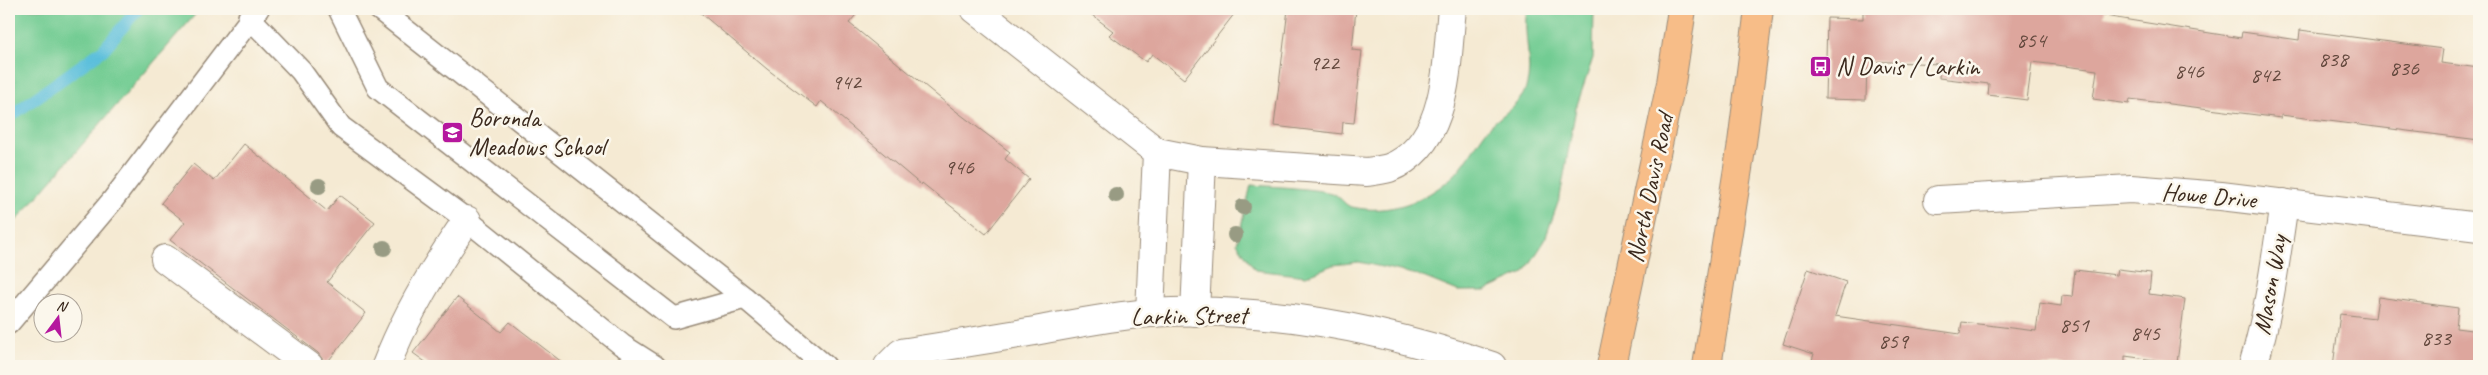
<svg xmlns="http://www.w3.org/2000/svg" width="2488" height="375" font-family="Caveat,sans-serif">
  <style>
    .green { fill: #72cc93; stroke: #567b58 }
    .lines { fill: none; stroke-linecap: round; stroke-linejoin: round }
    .stream { stroke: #5cbfdb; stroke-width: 12 }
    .building { fill: #dda69d }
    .lane-casing { stroke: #988a78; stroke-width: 24 }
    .street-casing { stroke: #988a78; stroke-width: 30 }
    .highway-casing { stroke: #988a78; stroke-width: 30 }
    .lane { stroke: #fff; stroke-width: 21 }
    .street { stroke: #fff; stroke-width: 28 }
    .highway { stroke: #f7bd88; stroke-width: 28 }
    .tree { fill: #989b83 }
    .labels { text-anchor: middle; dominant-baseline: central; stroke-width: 5; stroke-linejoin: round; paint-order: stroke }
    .number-label { font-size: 22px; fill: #64493e }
    .poi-label { font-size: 25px; fill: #3b2a1e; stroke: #fbf7ec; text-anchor: start }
    .street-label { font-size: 25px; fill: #3b2a1e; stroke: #fbf7ec }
  </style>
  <rect width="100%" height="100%" fill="#fbf7ec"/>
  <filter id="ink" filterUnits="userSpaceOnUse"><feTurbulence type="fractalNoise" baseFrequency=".02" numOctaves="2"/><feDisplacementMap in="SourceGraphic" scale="10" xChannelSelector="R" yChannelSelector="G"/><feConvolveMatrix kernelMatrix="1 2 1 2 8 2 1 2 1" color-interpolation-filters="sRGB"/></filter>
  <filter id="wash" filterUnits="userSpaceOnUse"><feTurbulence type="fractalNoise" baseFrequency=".0096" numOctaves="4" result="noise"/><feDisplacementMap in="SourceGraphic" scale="20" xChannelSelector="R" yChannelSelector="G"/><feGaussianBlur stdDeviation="1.12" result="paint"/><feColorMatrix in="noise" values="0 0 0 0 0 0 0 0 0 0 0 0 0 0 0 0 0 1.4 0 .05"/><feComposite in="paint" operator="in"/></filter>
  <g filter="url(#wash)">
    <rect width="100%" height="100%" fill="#f5ead3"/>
    <!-- green -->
    <g class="green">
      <path d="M 9,9 L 200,9 L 9,229 Z"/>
      <path d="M 1527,9 L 1594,9 L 1593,58 L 1576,108 L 1560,197 L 1544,242 L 1524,273 L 1485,291 L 1458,291 L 1418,275 L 1359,262 L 1333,265 L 1306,276 L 1255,270 L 1237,243 L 1251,185 C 1266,186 1324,189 1334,194 C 1341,197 1345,206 1352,207 C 1388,215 1424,202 1451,178 C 1464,167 1474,147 1485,132 C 1496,117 1520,107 1526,88 C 1534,63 1522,35 1527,9 Z"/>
    </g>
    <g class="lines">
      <!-- stream -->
      <path class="stream" d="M 9,117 L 103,50 L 138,9"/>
    </g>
    <g id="blocks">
      <!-- building -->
      <g class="building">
        <path d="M 696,9 L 861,9 L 849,23 L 952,108 L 1010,152 L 1005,159 L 1029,179 L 986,234 L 922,183 L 921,185 L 821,101 L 817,107 L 767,69 Z"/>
        <path d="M 1084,9 L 1238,9 L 1184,79 L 1152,54 L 1146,62 L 1109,35 L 1113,31 Z"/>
        <path d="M 1288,9 L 1356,9 L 1352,50 L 1362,51 L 1354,123 L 1343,122 L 1342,134 L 1274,126 Z"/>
        <path d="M 1863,9 L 2105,9 L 2104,16 L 2241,38 L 2242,32 L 2299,40 L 2300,30 L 2443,49 L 2441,63 L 2479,68 L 2479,140 L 2281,115 L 2281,118 L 2130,99 L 2129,104 L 2093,99 L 2097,70 L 2032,62 L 2027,100 L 1988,95 L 1989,84 L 1939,78 L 1940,64 L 1867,61 L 1866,100 L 1825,99 L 1827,18 L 1863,19 Z"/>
        <path d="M 244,144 L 327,211 L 340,195 L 375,222 L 327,282 L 366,313 L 326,364 L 318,353 L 170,240 L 185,222 L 161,203 L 193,164 L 214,181 Z"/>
        <path d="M 1808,269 L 1846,282 L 1835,316 L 1960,334 L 1962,322 L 2036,331 L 2040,303 L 2061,306 L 2062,296 L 2072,297 L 2075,270 L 2117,275 L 2118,269 L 2151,273 L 2149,294 L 2185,299 L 2177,363 L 2125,356 L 2125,366 L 1810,366 L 1814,354 L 1783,344 Z"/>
        <path d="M 457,297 L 501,332 L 510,322 L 567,366 L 431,366 L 413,353 Z"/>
        <path d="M 2378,297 L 2458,308 L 2456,328 L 2479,331 L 2479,366 L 2333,366 L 2340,314 L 2375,318 Z"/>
      </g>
    </g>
  </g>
  <g filter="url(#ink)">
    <use href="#blocks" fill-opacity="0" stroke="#988a78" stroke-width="1"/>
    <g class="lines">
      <defs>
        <g id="lane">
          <path d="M 339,9 L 378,88 L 674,318 L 745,298"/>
          <path d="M 379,9 L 745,298 L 825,366"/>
          <path d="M 249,17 L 301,71 L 341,127 L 467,220 L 622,345 L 655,366"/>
          <path d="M 9,323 L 112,201 L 258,9"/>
        </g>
        <g id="street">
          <path d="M 975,9 L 1157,152 L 1202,161 L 1367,172 C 1374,171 1382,170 1389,168 C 1450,144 1446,62 1452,9"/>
          <path d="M 1938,200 L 2131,189 L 2221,196 L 2479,227"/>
          <path d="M 165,259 L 309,366"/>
          <path d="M 1195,312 L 1202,161"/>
          <path d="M 1150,313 L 1157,152"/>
          <path d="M 386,366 C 406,314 435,266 467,220"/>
          <path d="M 888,366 L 901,353 C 945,346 990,339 1035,331 C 1073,324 1111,316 1150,313 C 1266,305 1383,329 1492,366"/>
          <path d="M 2253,366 C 2269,313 2276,258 2284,203"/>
        </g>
        <g id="highway">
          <path d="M 1611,366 L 1671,83 L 1682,9"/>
          <path d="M 1707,366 L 1742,143 L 1759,9"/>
        </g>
      </defs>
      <!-- lane casing -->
      <use href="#lane" class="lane-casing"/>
      <!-- street casing -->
      <use href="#street" class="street-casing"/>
      <!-- highway casing -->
      <use href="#highway" class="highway-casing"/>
      <!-- lane -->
      <use href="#lane" class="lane"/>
      <!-- street -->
      <use href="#street" class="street"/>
      <!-- highway -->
      <use href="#highway" class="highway"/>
    </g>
    <!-- trees -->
    <g class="tree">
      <circle cx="319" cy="186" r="8"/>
      <circle cx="1116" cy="195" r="8"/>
      <circle cx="1243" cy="207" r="8"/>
      <circle cx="1235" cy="235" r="8"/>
      <circle cx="384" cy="248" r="8"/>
    </g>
  </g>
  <!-- icons -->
  <defs>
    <symbol id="bus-square" viewBox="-11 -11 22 22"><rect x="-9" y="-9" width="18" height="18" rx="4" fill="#b5179e" stroke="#fbf7ec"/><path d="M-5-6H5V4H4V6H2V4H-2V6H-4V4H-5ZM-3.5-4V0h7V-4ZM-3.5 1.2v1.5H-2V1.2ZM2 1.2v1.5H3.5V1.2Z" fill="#fff"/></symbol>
    <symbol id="school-square" viewBox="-11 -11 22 22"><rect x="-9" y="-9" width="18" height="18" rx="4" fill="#b5179e" stroke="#fbf7ec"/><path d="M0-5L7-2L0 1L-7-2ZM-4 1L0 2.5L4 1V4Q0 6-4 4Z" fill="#fff"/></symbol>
  </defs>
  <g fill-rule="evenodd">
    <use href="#bus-square" x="1808" y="54" width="25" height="25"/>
    <use href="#school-square" x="440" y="120" width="25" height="25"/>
  </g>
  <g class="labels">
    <!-- number labels -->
    <g class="number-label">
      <text x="2031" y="40">854</text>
      <text x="2333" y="59">838</text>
      <text x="1324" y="63">922</text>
      <text x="2404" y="68">836</text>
      <text x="2189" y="71">846</text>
      <text x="2265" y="75">842</text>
      <text x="846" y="82">942</text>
      <text x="959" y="167">946</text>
      <text x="2074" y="325">851</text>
      <text x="2145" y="333">845</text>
      <text x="2436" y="338">833</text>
      <text x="1893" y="341">859</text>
    </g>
    <!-- poi labels -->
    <g class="poi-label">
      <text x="1836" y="67">N Davis / Larkin</text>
      <text x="469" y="118">Boronda<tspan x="469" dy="29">Meadows School</tspan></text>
    </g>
    <!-- street labels -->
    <g class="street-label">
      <text transform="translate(1650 188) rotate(-78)">North Davis Road</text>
      <text transform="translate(2209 196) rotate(5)">Howe Drive</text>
      <text transform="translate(2270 285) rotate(-80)">Mason Way</text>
      <text transform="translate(1189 316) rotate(-1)">Larkin Street</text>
    </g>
  </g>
  <!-- margin -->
  <rect width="2488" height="375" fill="none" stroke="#fbf7ec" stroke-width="30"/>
  <!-- north arrow -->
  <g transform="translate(58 318) rotate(15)"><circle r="24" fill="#fbf7ec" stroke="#aea59a"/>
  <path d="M0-4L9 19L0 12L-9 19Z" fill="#b5179e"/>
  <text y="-8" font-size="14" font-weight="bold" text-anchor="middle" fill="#3b2a1e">N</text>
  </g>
</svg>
